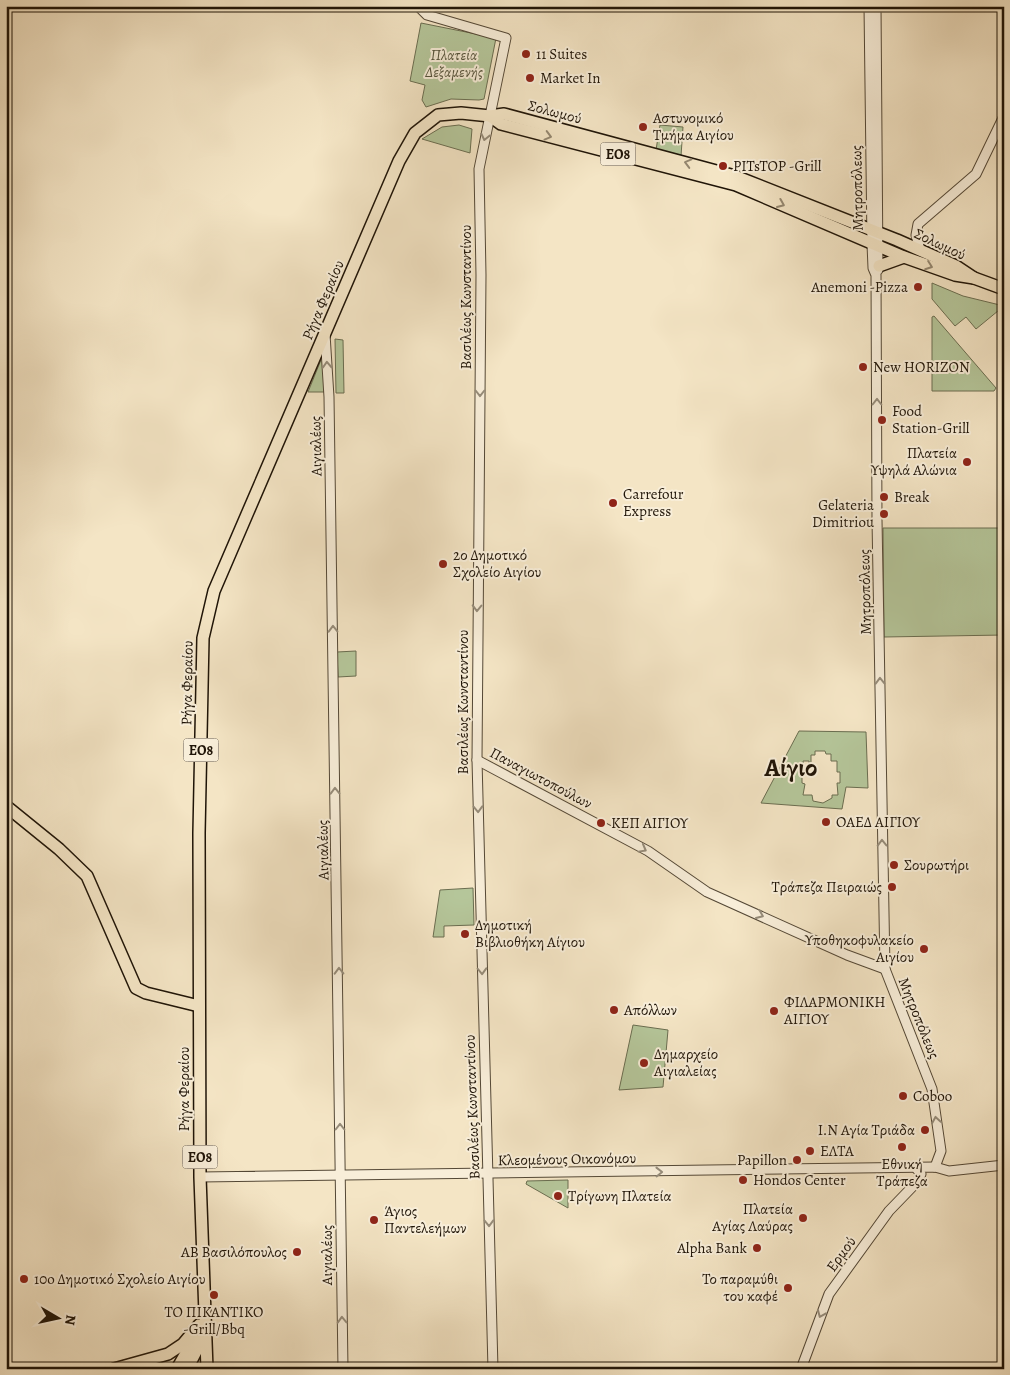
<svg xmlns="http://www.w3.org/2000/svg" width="1010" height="1375" font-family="Alegreya,serif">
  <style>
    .green { fill: #b5c69a; stroke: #6a6d50; fill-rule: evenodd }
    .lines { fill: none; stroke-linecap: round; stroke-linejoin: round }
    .minor-casing { stroke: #544836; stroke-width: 11 }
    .major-casing { stroke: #1f1407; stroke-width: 14 }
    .minor { stroke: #f8eed9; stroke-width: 9 }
    .major { stroke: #f4e5c5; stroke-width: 11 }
    .oneway { stroke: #948770 }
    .oneway2 { stroke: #968c7a }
    .poi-dot { fill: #8f2418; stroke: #f8eed9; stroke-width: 2 }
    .labels { text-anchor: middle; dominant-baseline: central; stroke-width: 4; stroke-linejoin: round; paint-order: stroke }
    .shield { fill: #f8eed9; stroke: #605546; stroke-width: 1 }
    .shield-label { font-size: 14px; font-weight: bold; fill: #1f1407 }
    .poi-label { font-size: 15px; fill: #1f1407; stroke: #f8eed9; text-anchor: start }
    .park-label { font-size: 15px; font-style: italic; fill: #54523a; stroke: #f8eed9 }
    .street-label { font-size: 15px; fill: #1f1407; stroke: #f8eed9 }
    .town-label { font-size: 25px; font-weight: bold; fill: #1f1407; stroke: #f8eed9 }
  </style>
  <rect width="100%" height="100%" fill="#f4e5c5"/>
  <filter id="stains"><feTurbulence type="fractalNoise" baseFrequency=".004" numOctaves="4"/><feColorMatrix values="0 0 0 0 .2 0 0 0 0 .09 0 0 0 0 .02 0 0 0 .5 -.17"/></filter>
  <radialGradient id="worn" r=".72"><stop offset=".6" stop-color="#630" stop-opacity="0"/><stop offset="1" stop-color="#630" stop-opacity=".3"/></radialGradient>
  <!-- green -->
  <g class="green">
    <path d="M 421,23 L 496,38 L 484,99 L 479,100 L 451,99 L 426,107 L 422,100 L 425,85 L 410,81 Z"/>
    <path d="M 459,125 L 472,129 L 470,153 L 422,139 L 442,127 Z"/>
    <path d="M 660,125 L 683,127 L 681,156 L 656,150 Z"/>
    <path d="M 932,283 L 963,296 L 1004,306 L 976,329 L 966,317 L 955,326 L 932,299 Z"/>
    <path d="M 934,316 L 996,388 L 994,391 L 932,391 L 932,317 Z"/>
    <path d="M 335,339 L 343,340 L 344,393 L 336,393 Z"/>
    <path d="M 323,355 L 324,392 L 308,392 Z"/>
    <path d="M 883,528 L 1004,528 L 1004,635 L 884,637 Z"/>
    <path d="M 356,651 L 356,676 L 338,677 L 337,652 Z"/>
    <path d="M 799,731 L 866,732 L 868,788 L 846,787 L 842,809 L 761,803 ZM 815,751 L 825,751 L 826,754 L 831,754 L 831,761 L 837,761 L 837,772 L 840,772 L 840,783 L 837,783 L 838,795 L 832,795 L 832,798 L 823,803 L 813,801 L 812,795 L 803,795 L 805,784 L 802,783 L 802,773 L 805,772 L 803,761 L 809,761 L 809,764 L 811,764 L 811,755 L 815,755 Z"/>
    <path d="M 473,888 L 474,925 L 444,926 L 444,937 L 433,937 L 440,890 Z"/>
    <path d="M 633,1025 L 668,1030 L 663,1087 L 619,1090 Z"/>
    <path d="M 568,1180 L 568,1208 L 526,1184 L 527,1181 Z"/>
  </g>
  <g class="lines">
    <defs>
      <g id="minor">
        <path d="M 418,6 L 427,15 L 506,38 L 479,169 L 481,275 L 477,760 L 493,1369"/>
        <path d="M 869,6 L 872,244 L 873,268 L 876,275 L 877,520 L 885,969 L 932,1089 L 941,1151 L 935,1167"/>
        <path d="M 876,6 L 878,270"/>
        <path d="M 920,250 L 916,235 L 918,224 L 976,174 L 1004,116"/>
        <path d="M 325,334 L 329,397 L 343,1369"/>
        <path d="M 477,760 L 648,851 L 707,892 L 847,955 L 885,969"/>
        <path d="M 200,1177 L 935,1167 L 949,1171 L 1004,1165"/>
        <path d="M 801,1369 L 829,1294 L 889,1211 L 918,1181 L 921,1174 L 916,1168"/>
      </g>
      <g id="major">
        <path d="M 490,116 L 501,124 L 736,185 L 904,257 L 955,275 L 974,278 L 1004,289"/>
        <path d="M 879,266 L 904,257"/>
        <path d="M 6,806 L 59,849 L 87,876 L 136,988 L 146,993 L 199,1006"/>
        <path d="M 138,1364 L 160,1369"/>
        <path d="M 114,1369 L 168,1354 L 183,1344 L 199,1325"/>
        <path d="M 177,1369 L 194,1339"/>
        <path d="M 187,1369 L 204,1336"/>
        <path d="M 207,1369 L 200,1177 L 199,833 L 203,638 L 214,591 L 399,161 L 415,133 L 438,115 L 461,113 L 490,116 L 504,114 L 735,176 L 897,240 L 956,266 L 974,278"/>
      </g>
    </defs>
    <!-- minor casing -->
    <use href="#minor" class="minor-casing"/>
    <!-- major casing -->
    <use href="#major" class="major-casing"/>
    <!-- minor -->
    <use href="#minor" class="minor"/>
    <!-- major -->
    <use href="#major" class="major"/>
  </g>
  <!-- one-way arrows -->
  <defs><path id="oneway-chevron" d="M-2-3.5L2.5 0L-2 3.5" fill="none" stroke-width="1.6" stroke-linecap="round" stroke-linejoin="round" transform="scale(1.25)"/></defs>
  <g class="oneway">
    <use href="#oneway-chevron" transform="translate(548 136) rotate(15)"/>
    <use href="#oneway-chevron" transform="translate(688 163) rotate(-165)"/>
    <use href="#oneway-chevron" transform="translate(781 204) rotate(23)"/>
    <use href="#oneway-chevron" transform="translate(929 266) rotate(20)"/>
  </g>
  <g class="oneway2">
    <use href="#oneway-chevron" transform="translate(485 137) rotate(103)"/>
    <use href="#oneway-chevron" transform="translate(327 365) rotate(-93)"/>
    <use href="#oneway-chevron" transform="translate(480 393) rotate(90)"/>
    <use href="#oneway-chevron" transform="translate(877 402) rotate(-90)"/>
    <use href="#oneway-chevron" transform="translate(477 608) rotate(91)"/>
    <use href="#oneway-chevron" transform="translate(333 629) rotate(-91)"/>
    <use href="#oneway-chevron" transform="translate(880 681) rotate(-91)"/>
    <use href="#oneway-chevron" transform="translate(335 791) rotate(-91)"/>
    <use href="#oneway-chevron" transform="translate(478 809) rotate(88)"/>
    <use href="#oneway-chevron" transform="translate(882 843) rotate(-91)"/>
    <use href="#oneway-chevron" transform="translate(643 849) rotate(29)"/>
    <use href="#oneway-chevron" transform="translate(760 915) rotate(23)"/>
    <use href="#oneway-chevron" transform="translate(339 971) rotate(-91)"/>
    <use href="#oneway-chevron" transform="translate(482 971) rotate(88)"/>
    <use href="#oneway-chevron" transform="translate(936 1120) rotate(-99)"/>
    <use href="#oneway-chevron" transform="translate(340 1127) rotate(-90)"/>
    <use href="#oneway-chevron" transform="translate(659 1172) rotate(-1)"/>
    <use href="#oneway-chevron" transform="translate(489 1223) rotate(89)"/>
    <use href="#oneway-chevron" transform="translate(821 1314) rotate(113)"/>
    <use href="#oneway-chevron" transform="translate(342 1320) rotate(-92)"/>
  </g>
  <!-- markers -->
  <g class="poi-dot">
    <circle cx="526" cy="54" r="5"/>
    <circle cx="530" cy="78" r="5"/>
    <circle cx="643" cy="127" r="5"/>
    <circle cx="723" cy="166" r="5"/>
    <circle cx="918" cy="287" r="5"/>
    <circle cx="863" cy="367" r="5"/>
    <circle cx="882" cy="420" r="5"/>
    <circle cx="967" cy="462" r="5"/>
    <circle cx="884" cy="497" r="5"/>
    <circle cx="613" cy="503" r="5"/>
    <circle cx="884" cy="514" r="5"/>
    <circle cx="443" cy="564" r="5"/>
    <circle cx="826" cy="822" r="5"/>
    <circle cx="601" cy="823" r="5"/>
    <circle cx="894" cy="865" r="5"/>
    <circle cx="892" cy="887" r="5"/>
    <circle cx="465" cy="934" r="5"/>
    <circle cx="924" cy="949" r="5"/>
    <circle cx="614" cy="1010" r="5"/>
    <circle cx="774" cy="1011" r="5"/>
    <circle cx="644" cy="1063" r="5"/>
    <circle cx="903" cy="1096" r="5"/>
    <circle cx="925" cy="1130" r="5"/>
    <circle cx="902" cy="1147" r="5"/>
    <circle cx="810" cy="1151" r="5"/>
    <circle cx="797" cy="1160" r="5"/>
    <circle cx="743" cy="1180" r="5"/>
    <circle cx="558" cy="1196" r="5"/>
    <circle cx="803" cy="1218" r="5"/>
    <circle cx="374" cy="1220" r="5"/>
    <circle cx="757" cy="1248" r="5"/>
    <circle cx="297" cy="1252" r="5"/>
    <circle cx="24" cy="1279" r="5"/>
    <circle cx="788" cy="1288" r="5"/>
    <circle cx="214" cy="1295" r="5"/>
  </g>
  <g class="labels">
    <!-- shield labels -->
    <g class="shield">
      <rect x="600.5" y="142.5" width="35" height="23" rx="4"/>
      <rect x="183.5" y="738.5" width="35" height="23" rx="4"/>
      <rect x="182.5" y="1145.5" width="35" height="23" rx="4"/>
    </g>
    <g class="shield-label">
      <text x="618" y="154">ΕΟ8</text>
      <text x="201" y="750">ΕΟ8</text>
      <text x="200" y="1157">ΕΟ8</text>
    </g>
    <!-- poi labels -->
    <g class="poi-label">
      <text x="536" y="54">11 Suites</text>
      <text x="540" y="78">Market In</text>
      <text x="653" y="118">Αστυνομικό<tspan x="653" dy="17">Τμήμα Αιγίου</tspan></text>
      <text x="733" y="166">PITsTOP -Grill</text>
      <text x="908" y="287" text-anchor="end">Anemoni -Pizza</text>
      <text x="873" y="367">New HORIZON</text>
      <text x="892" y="411">Food<tspan x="892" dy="17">Station-Grill</tspan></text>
      <text x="957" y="453" text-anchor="end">Πλατεία<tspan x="957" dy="17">Υψηλά Αλώνια</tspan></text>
      <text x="623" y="494">Carrefour<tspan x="623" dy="17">Express</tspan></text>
      <text x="894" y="497">Break</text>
      <text x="874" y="505" text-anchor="end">Gelateria<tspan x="874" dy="17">Dimitriou</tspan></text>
      <text x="453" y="555">2ο Δημοτικό<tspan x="453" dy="17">Σχολείο Αιγίου</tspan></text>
      <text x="836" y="822">ΟΑΕΔ ΑΙΓΙΟΥ</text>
      <text x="611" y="823">ΚΕΠ ΑΙΓΙΟΥ</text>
      <text x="904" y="865">Σουρωτήρι</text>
      <text x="882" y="887" text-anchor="end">Τράπεζα Πειραιώς</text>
      <text x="475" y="925">Δημοτική<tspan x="475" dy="17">Βιβλιοθήκη Αίγιου</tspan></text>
      <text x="914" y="940" text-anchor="end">Υποθηκοφυλακείο<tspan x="914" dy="17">Αιγίου</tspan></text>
      <text x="784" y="1002">ΦΙΛΑΡΜΟΝΙΚΗ<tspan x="784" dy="17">ΑΙΓΙΟΥ</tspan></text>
      <text x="624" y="1010">Απόλλων</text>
      <text x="654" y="1054">Δημαρχείο<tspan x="654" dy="17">Αιγιαλείας</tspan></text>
      <text x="913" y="1096">Coboo</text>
      <text x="915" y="1130" text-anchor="end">Ι.Ν Αγία Τριάδα</text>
      <text x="820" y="1151">ΕΛΤΑ</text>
      <text x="787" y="1160" text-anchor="end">Papillon</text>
      <text x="902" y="1164" text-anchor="middle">Εθνική<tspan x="902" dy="17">Τράπεζα</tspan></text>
      <text x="753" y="1180">Hondos Center</text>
      <text x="568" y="1196">Τρίγωνη Πλατεία</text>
      <text x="793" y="1209" text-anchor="end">Πλατεία<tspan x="793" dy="17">Αγίας Λαύρας</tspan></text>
      <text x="384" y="1211">Άγιος<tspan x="384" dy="17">Παντελεήμων</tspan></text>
      <text x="747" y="1248" text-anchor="end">Alpha Bank</text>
      <text x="287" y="1252" text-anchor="end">ΑΒ Βασιλόπουλος</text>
      <text x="34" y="1279">10o Δημοτικό Σχολείο Αιγίου</text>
      <text x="778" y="1279" text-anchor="end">Το παραμύθι<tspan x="778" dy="17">του καφέ</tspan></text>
      <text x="214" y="1312" text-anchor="middle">ΤΟ ΠΙΚΑΝΤΙΚΟ<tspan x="214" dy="17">-Grill/Bbq</tspan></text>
    </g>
    <!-- park labels -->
    <g class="park-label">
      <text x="454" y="55">Πλατεία<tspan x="454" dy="17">Δεξαμενής</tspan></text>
    </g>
    <!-- street labels -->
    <g class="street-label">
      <text transform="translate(555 112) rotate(15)">Σολωμού</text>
      <text transform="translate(857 188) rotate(-91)">Μητροπόλεως</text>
      <text transform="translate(940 244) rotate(25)">Σολωμού</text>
      <text transform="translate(466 297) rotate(-90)">Βασιλέως Κωνσταντίνου</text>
      <text transform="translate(323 300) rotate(-67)">Ρήγα Φεραίου</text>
      <text transform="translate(316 446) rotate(-91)">Αιγιαλέως</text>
      <text transform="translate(865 592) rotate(-91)">Μητροπόλεως</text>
      <text transform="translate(187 683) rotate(-89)">Ρήγα Φεραίου</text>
      <text transform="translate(463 702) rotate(-90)">Βασιλέως Κωνσταντίνου</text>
      <text transform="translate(541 778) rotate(28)">Παναγιωτοπούλων</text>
      <text transform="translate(323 850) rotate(-91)">Αιγιαλέως</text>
      <text transform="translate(919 1018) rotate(68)">Μητροπόλεως</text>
      <text transform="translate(184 1089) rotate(-90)">Ρήγα Φεραίου</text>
      <text transform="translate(472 1107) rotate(-92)">Βασιλέως Κωνσταντίνου</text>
      <text transform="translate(567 1159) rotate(-1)">Κλεομένους Οικονόμου</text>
      <text transform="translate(841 1254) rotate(-54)">Ερμού</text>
      <text transform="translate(327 1255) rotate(-90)">Αιγιαλέως</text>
    </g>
    <!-- town labels -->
    <g class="town-label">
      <text x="791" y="768">Αίγιο</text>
    </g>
  </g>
  <!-- margin -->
  <rect width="1010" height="1375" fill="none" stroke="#f4e5c5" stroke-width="25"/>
  <rect x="8" y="8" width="995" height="1360" fill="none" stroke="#1f1407" stroke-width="2.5"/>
  <rect x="12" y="12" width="985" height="1350" fill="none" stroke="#1f1407"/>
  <!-- north arrow -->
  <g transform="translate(58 1318) rotate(99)" stroke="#f8eed9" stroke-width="4" paint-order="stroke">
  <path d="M0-4L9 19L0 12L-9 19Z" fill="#1f1407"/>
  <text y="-8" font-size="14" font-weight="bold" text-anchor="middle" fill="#1f1407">N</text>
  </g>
  <rect width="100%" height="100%" filter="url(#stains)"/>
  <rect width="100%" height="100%" fill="url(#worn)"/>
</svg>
